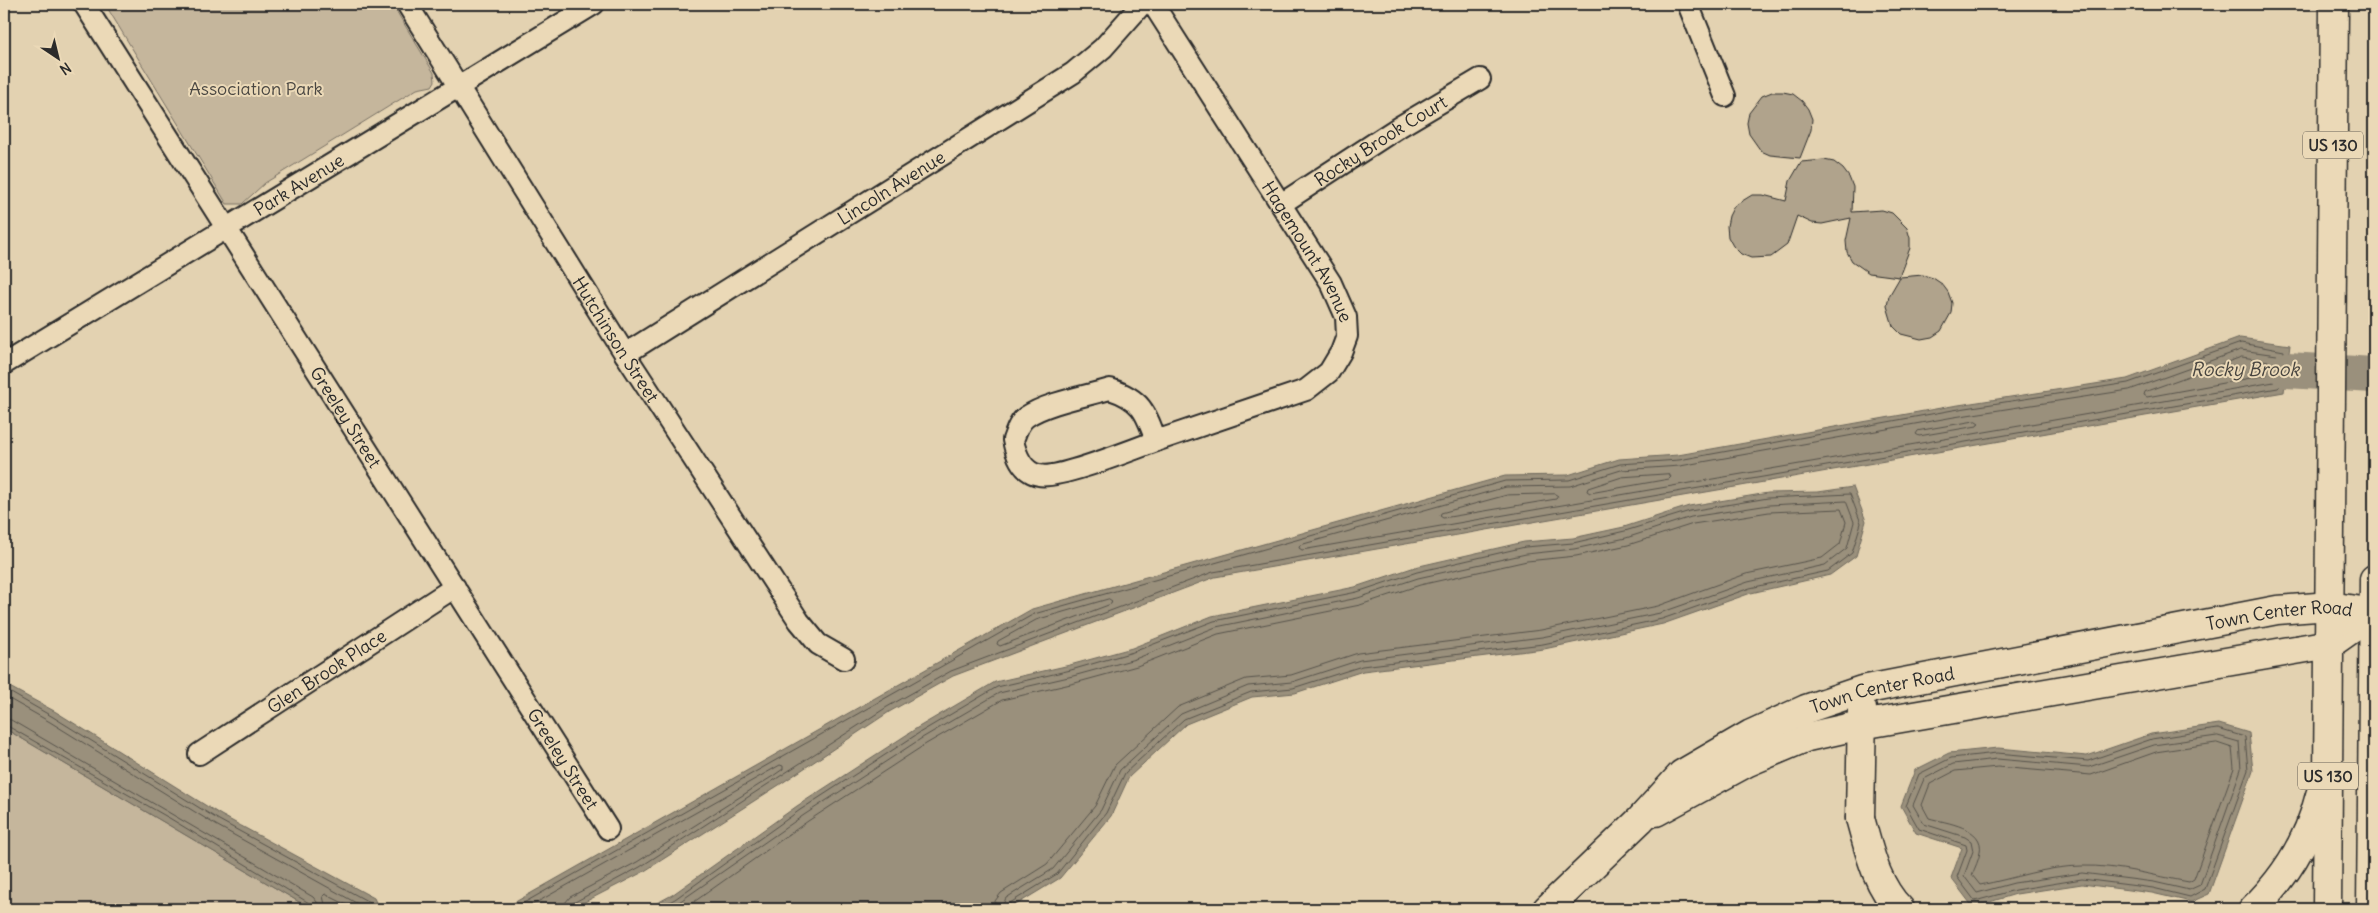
<svg xmlns="http://www.w3.org/2000/svg" width="2378" height="913" font-family="Delius,sans-serif">
  <style>
    .green { fill: #c5b69c; stroke: #787064 }
    .water { fill: #9a907c; stroke: #6e685c }
    .lines { fill: none; stroke-linecap: round; stroke-linejoin: round }
    .shore { stroke: #57534b; stroke-width: 1 }
    .river { stroke: #9a907c; stroke-width: 36 }
    .building { fill: #b0a38c; stroke: #2b2b2b }
    .street-casing { stroke: #2b2b2b; stroke-width: 24 }
    .secondary-casing { stroke: #2b2b2b; stroke-width: 31 }
    .highway-casing { stroke: #2b2b2b; stroke-width: 31 }
    .street { stroke: #ebd9b7; stroke-width: 20 }
    .secondary { stroke: #ebd9b7; stroke-width: 28 }
    .highway { stroke: #ebd9b7; stroke-width: 28 }
    .labels { text-anchor: middle; dominant-baseline: central; stroke-width: 4; stroke-linejoin: round; paint-order: stroke }
    .shield { fill: #ebd9b7; stroke: #655f55; stroke-width: 1 }
    .shield-label { font-size: 16px; font-weight: bold; fill: #2b2b2b }
    .park-label { font-size: 18px; fill: #4a4742; stroke: #ebd9b7 }
    .street-label { font-size: 18px; fill: #2b2b2b; stroke: #ebd9b7 }
    .water-label { font-size: 19px; font-style: italic; fill: #47443f; stroke: #ebd9b7 }
  </style>
  <rect width="100%" height="100%" fill="#e3d2b1"/>
  <filter id="ink" filterUnits="userSpaceOnUse"><feTurbulence type="fractalNoise" baseFrequency=".02" numOctaves="2"/><feDisplacementMap in="SourceGraphic" scale="10" xChannelSelector="R" yChannelSelector="G"/><feConvolveMatrix kernelMatrix="1 2 1 2 8 2 1 2 1" color-interpolation-filters="sRGB"/></filter>
  <g filter="url(#ink)">
    <!-- green -->
    <g class="green">
      <path d="M 105,4 L 392,4 L 434,73 L 435,81 L 432,86 L 417,89 L 265,183 L 242,204 L 227,204 Z"/>
      <path d="M 4,728 L 311,909 L 4,909 Z"/>
    </g>
    <!-- water -->
    <g class="water">
      <path d="M 2240,338 L 2290,345 L 2284,392 L 1215,577 L 953,676 L 889,712 L 779,785 L 643,872 L 571,909 L 503,909 L 1032,609 L 1505,476 L 1568,475 L 1619,459 L 1678,455 L 1952,406 L 2127,379 Z"/>
      <path d="M 1853,487 L 1866,521 L 1856,556 L 1830,575 L 1751,593 L 1663,624 L 1544,649 L 1363,671 L 1295,693 L 1252,697 L 1186,724 L 1129,777 L 1111,816 L 1060,878 L 1009,909 L 646,909 L 672,895 L 797,806 L 917,728 L 995,682 L 1070,665 L 1132,648 L 1212,616 L 1355,587 L 1415,567 L 1524,542 L 1573,538 L 1624,527 L 1689,506 L 1768,493 L 1818,492 Z"/>
      <path d="M 4,684 L 56,712 L 221,815 L 374,898 L 379,909 L 311,909 L 4,728 Z"/>
      <path d="M 2219,724 L 2249,733 L 2253,771 L 2209,894 L 2191,902 L 2152,893 L 2082,884 L 2016,894 L 1973,907 L 1951,878 L 1962,848 L 1916,833 L 1901,806 L 1915,770 L 1949,753 L 1998,748 L 2087,756 L 2151,734 Z"/>
    </g>
    <g class="lines">
      <!-- shore -->
      <g class="shore">
        <path d="M 2241,350 L 2277,355 L 2274,382 L 1302,550 L 1299,548 L 1300,545 L 1506,487 L 1570,486 L 1621,470 L 1680,466 L 1954,417 L 2129,390 Z"/>
        <path d="M 2242,357 L 2268,361 L 2267,375 L 2147,397 L 2144,395 L 2145,392 Z"/>
        <path d="M 1976,421 L 1979,423 L 1977,426 L 1919,436 L 1916,434 L 1918,431 Z"/>
        <path d="M 1669,474 L 1671,477 L 1669,479 L 1590,493 L 1587,491 L 1588,488 L 1622,477 Z"/>
        <path d="M 1555,494 L 1558,496 L 1556,499 L 1443,518 L 1440,516 L 1441,513 L 1507,495 Z"/>
        <path d="M 1109,599 L 1112,601 L 1111,604 L 1000,646 L 997,644 L 998,641 L 1036,620 Z"/>
        <path d="M 4,689 L 53,717 L 219,820 L 369,902 L 374,909"/>
        <path d="M 4,696 L 50,722 L 216,825 L 367,909"/>
        <path d="M 4,718 L 11,720 L 313,897 L 317,902 L 319,909"/>
        <path d="M 4,724 L 171,819 L 309,903 L 312,909"/>
        <path d="M 2218,729 L 2245,737 L 2248,770 L 2205,889 L 2190,897 L 2153,888 L 2082,879 L 2015,890 L 1975,901 L 1957,877 L 1967,850 L 1966,845 L 1919,829 L 1906,806 L 1919,774 L 1951,758 L 1997,753 L 2088,761 L 2152,739 Z"/>
        <path d="M 2218,736 L 2239,742 L 2241,769 L 2200,885 L 2189,890 L 2154,882 L 2082,873 L 2014,883 L 1977,893 L 1964,876 L 1973,851 L 1971,841 L 1965,837 L 1924,824 L 1913,805 L 1924,779 L 1953,764 L 1997,759 L 2089,767 L 2154,745 Z"/>
        <path d="M 2217,743 L 2232,748 L 2234,768 L 2194,879 L 2189,882 C 2154,876 2118,865 2082,866 C 2047,866 2013,879 1980,885 L 1972,875 C 1975,867 1979,860 1980,852 C 1985,827 1946,823 1929,818 L 1922,805 L 1930,784 L 1955,771 L 1998,767 L 2091,775 L 2156,752 Z"/>
        <path d="M 326,909 L 323,896 L 325,894 L 355,909"/>
        <path d="M 513,909 L 1034,614 L 1505,481 L 1569,480 L 1620,464 L 1679,460 L 1953,410 L 2128,383 L 2241,343 L 2284,351 L 2280,386 L 2278,388 L 1213,572 L 951,671 L 887,707 L 640,867 L 573,903 L 570,909"/>
        <path d="M 525,909 L 780,765 L 783,766 L 783,769 L 773,776 L 637,862 L 570,897 L 565,903 L 564,909"/>
        <path d="M 656,909 L 675,899 L 800,810 L 919,733 L 997,687 L 1071,670 L 1133,652 L 1214,621 L 1357,592 L 1417,572 L 1525,547 L 1573,543 L 1625,531 L 1690,511 L 1768,498 L 1850,494 L 1861,523 L 1852,553 L 1828,571 L 1750,588 L 1662,619 L 1543,644 L 1362,666 L 1293,688 L 1251,692 L 1184,719 L 1125,773 L 1106,813 L 1057,874 L 1010,903 L 1008,909"/>
        <path d="M 669,909 L 804,815 L 922,738 L 999,693 L 1073,676 L 1135,659 L 1216,627 L 1358,598 L 1418,578 L 1526,554 L 1574,549 L 1626,538 L 1691,517 L 1769,505 L 1846,501 L 1854,522 L 1847,548 L 1825,565 L 1748,582 L 1660,613 L 1542,637 L 1360,660 L 1292,682 L 1248,686 L 1181,714 L 1120,770 L 1101,810 L 1053,869 L 1006,898 L 1001,909"/>
        <path d="M 684,909 L 808,821 L 926,744 L 1002,700 L 1075,683 L 1137,666 L 1218,634 L 1360,605 L 1420,585 L 1527,561 L 1576,556 L 1628,545 L 1693,524 L 1769,512 L 1841,509 L 1846,522 L 1840,544 L 1822,558 L 1746,574 L 1658,606 L 1541,630 L 1358,653 L 1291,675 L 1246,679 L 1178,707 L 1115,765 L 1095,806 L 1047,864 L 1001,893 L 995,901 L 994,909"/>
      </g>
      <!-- river -->
      <path class="river" d="M 2287,370 L 2374,375"/>
    </g>
    <!-- building -->
    <g class="building">
      <path d="M 1772,92 L 1783,92 L 1793,94 L 1802,101 L 1808,109 L 1812,119 L 1811,130 L 1800,158 L 1770,155 L 1761,151 L 1749,134 L 1747,123 L 1749,113 L 1762,96 Z"/>
      <path d="M 1824,160 L 1834,162 L 1843,169 L 1849,177 L 1853,187 L 1852,212 L 1882,210 L 1892,213 L 1907,228 L 1910,238 L 1910,248 L 1899,277 L 1869,273 L 1852,261 L 1847,252 L 1846,241 L 1851,218 L 1822,224 L 1812,223 L 1797,216 L 1787,245 L 1771,257 L 1751,258 L 1741,254 L 1733,246 L 1728,237 L 1727,226 L 1729,216 L 1734,206 L 1752,195 L 1763,195 L 1786,201 L 1790,181 L 1801,162 Z"/>
      <path d="M 1923,275 L 1933,278 L 1942,284 L 1948,292 L 1952,303 L 1951,313 L 1941,331 L 1932,337 L 1921,339 L 1901,334 L 1893,326 L 1887,306 L 1889,296 L 1900,277 Z"/>
    </g>
    <g class="lines">
      <defs>
        <g id="street">
          <path id="s1" d="M 84,4 L 608,829"/>
          <path id="s2" d="M 407,4 L 625,354 L 799,621 L 818,644 L 844,659"/>
          <path id="s3" d="M 1153,4 L 1331,283 L 1346,317 L 1347,336 L 1341,352 L 1329,372 L 1306,390 L 1156,441"/>
          <path d="M 1688,4 L 1725,96"/>
          <path id="s4" d="M 1281,204 L 1399,127 L 1480,79"/>
          <path id="s5" d="M 625,354 L 1073,73 L 1103,48 L 1142,4"/>
          <path id="s6" d="M 4,364 L 594,4"/>
          <path d="M 1110,389 C 1141,399 1146,412 1156,441 C 1134,449 1057,480 1039,475 C 1023,472 1016,455 1013,440 C 1016,432 1019,422 1026,417 C 1046,403 1086,396 1110,389 Z"/>
          <path id="s7" d="M 199,754 L 455,587"/>
        </g>
        <g id="secondary">
          <path d="M 1656,812 L 1748,762 L 1807,737 L 1861,725 L 2330,644 L 2374,613"/>
          <path d="M 1860,818 L 1862,709"/>
          <path id="s8" d="M 1547,909 L 1640,820 L 1682,774 L 1751,734 L 1806,709 L 1862,690 L 2277,610 L 2330,606 L 2374,613"/>
        </g>
        <g id="highway">
          <path d="M 1860,818 C 1869,850 1876,885 1900,909"/>
          <path d="M 2253,909 C 2286,877 2309,840 2320,795"/>
          <path d="M 2327,909 L 2334,4"/>
          <path d="M 2371,909 L 2374,579"/>
        </g>
      </defs>
      <!-- street casing -->
      <use href="#street" class="street-casing"/>
      <!-- secondary casing -->
      <use href="#secondary" class="secondary-casing"/>
      <!-- highway casing -->
      <use href="#highway" class="highway-casing"/>
      <!-- street -->
      <use href="#street" class="street"/>
      <!-- secondary -->
      <use href="#secondary" class="secondary"/>
      <!-- highway -->
      <use href="#highway" class="highway"/>
    </g>
  </g>
  <g class="labels">
    <!-- shield labels -->
    <g class="shield">
      <rect x="2303" y="131.5" width="60" height="27" rx="4"/>
      <rect x="2298" y="762.5" width="60" height="27" rx="4"/>
    </g>
    <g class="shield-label">
      <text x="2333" y="145">US 130</text>
      <text x="2328" y="776">US 130</text>
    </g>
    <!-- park labels -->
    <g class="park-label">
      <text x="256" y="88">Association Park</text>
    </g>
    <!-- street labels -->
    <g class="street-label">
      <text stroke="none"><textPath href="#s4" startOffset="118">Rocky Brook Court</textPath></text>
      <text stroke="none"><textPath href="#s6" startOffset="345">Park Avenue</textPath></text>
      <text stroke="none"><textPath href="#s5" startOffset="314">Lincoln Avenue</textPath></text>
      <text stroke="none"><textPath href="#s3" startOffset="292">Hagemount Avenue</textPath></text>
      <text stroke="none"><textPath href="#s2" startOffset="395">Hutchinson Street</textPath></text>
      <text stroke="none"><textPath href="#s1" startOffset="489">Greeley Street</textPath></text>
      <text stroke="none"><textPath href="#s8" startOffset="815">Town Center Road</textPath></text>
      <text stroke="none"><textPath href="#s7" startOffset="152">Glen Brook Place</textPath></text>
      <text stroke="none"><textPath href="#s8" startOffset="410">Town Center Road</textPath></text>
      <text stroke="none"><textPath href="#s1" startOffset="894">Greeley Street</textPath></text>
    </g>
    <!-- water labels -->
    <g class="water-label">
      <text x="2245" y="369">Rocky Brook</text>
    </g>
  </g>
  <!-- margin -->
  <rect width="2378" height="913" fill="none" stroke="#ebd9b7" stroke-width="20"/>
  <rect x="10" y="10" width="2358" height="893" fill="none" stroke="#2b2b2b" stroke-width="2" filter="url(#ink)"/>
  <!-- north arrow -->
  <g transform="translate(58 58) rotate(145)" stroke="#ebd9b7" stroke-width="4" paint-order="stroke">
  <path d="M0-4L9 19L0 12L-9 19Z" fill="#2b2b2b"/>
  <text y="-8" font-size="14" font-weight="bold" text-anchor="middle" fill="#2b2b2b">N</text>
  </g>
</svg>
